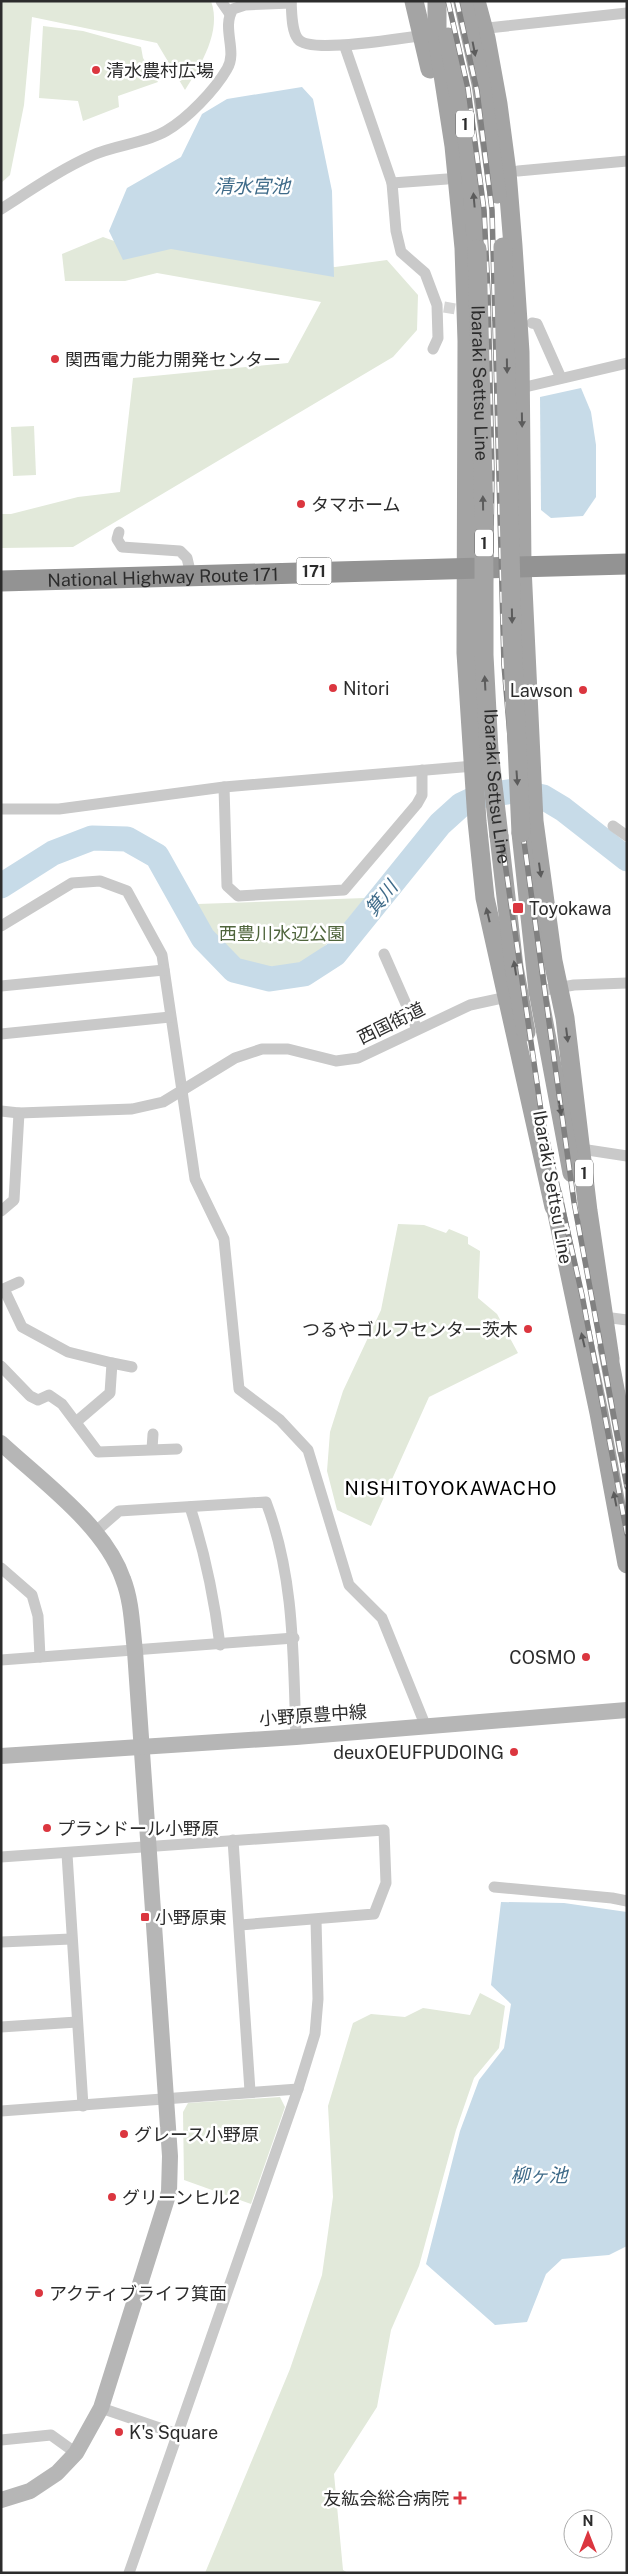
<svg xmlns="http://www.w3.org/2000/svg" width="628" height="2574" font-family="'Public Sans','Noto Sans JP',sans-serif">
  <style>
    .green { fill: #e2e9da }
    .water { fill: #c7dbe8 }
    .lines { fill: none; stroke-linecap: round; stroke-linejoin: round }
    .river { stroke: #c7dbe8; stroke-width: 25 }
    .street-tunnel { stroke: #d5d5d5; stroke-width: 11; stroke-dasharray: 11 5.5; stroke-linecap: butt }
    .street { stroke: #c9c9c9; stroke-width: 11 }
    .secondary { stroke: #b6b6b6; stroke-width: 16 }
    .primary { stroke: #a4a4a4; stroke-width: 19 }
    .highway { stroke: #939393; stroke-width: 21 }
    .rail-casing { stroke: #818181; stroke-width: 5.5 }
    .rail { stroke: #fff; stroke-width: 4; stroke-dasharray: 11; stroke-linecap: butt }
    .primary-bridge { stroke: #a4a4a4; stroke-width: 19 }
    .oneway { fill: #5c5c5c }
    .poi-dot { fill: #db363f; stroke: #fff; stroke-width: 2 }
    .labels { text-anchor: middle; dominant-baseline: central; stroke-width: 5; stroke-linejoin: round; paint-order: stroke }
    .shield { fill: #fff; stroke: #6b6b6b; stroke-width: 1 }
    .shield-label { font-size: 16px; font-weight: bold; fill: #2c2c2c }
    .poi-label { font-size: 18px; fill: #2c2c2c; stroke: #fff; text-anchor: start }
    .street-label { font-size: 18px; fill: #2c2c2c; stroke: #fff }
    .park-label { font-size: 18px; fill: #4f653c; stroke: #fff }
    .water-label { font-size: 19px; font-style: italic; fill: #3f6b89; stroke: #fff }
    .neighbourhood-label { font-size: 19px; letter-spacing: 1px; fill: #000; stroke: #fff }
  </style>
  <rect width="100%" height="100%" fill="#fff"/>
  <!-- green -->
  <g class="green">
    <path d="M 1,1 L 211,1 C 222,31 201,65 185,90 L 157,43 L 32,17 L 24,105 L 10,175 L 1,183 Z"/>
    <path d="M 43,26 L 83,31 L 141,47 L 143,58 L 158,82 L 118,96 L 119,107 L 83,121 L 78,101 L 39,98 Z"/>
    <path d="M 103,237 L 128,246 L 175,242 L 335,267 L 387,260 L 418,295 L 417,330 L 393,357 L 73,547 L 1,548 L 1,514 L 11,514 L 78,497 L 120,492 L 133,378 L 288,363 L 321,302 L 157,273 L 125,281 L 65,281 L 62,254 Z"/>
    <path d="M 34,426 L 36,475 L 13,476 L 11,427 Z"/>
    <path d="M 365,898 C 343,923 321,963 285,966 C 269,968 251,965 235,964 L 215,937 L 197,904 Z"/>
    <path d="M 398,1224 L 424,1225 L 446,1233 L 449,1229 L 468,1237 L 468,1244 L 480,1251 L 478,1298 L 497,1314 L 518,1353 L 429,1397 L 371,1526 L 337,1510 L 327,1471 L 330,1432 L 343,1391 L 381,1310 Z"/>
    <path d="M 480,1993 L 505,2006 L 499,2048 L 474,2078 L 456,2130 L 419,2266 L 391,2330 L 377,2407 L 334,2474 L 343,2570 L 348,2573 L 205,2573 L 290,2369 L 322,2275 L 333,2197 L 328,2106 L 353,2023 L 371,2014 L 405,2017 L 423,2008 L 470,2015 Z"/>
    <path d="M 280,2097 L 285,2107 L 251,2204 L 184,2180 L 183,2112 L 188,2103 Z"/>
  </g>
  <!-- water -->
  <g class="water">
    <path d="M 302,87 L 313,99 L 332,191 L 334,277 L 171,249 L 123,260 L 109,231 L 127,188 L 181,157 L 202,114 L 227,99 Z"/>
    <path d="M 581,388 L 591,412 L 596,445 L 596,497 L 583,516 L 551,518 L 541,510 L 540,397 Z"/>
    <path d="M 501,1902 L 564,1903 L 627,1912 L 627,2246 L 609,2255 L 562,2259 L 546,2274 L 527,2322 L 495,2325 L 426,2264 L 460,2131 L 479,2080 L 504,2048 L 511,2004 L 491,1985 Z"/>
  </g>
  <g class="lines">
    <!-- river -->
    <path class="river" d="M 1,886 L 53,853 L 92,838 L 127,839 L 157,856 L 203,938 L 234,970 L 270,979 L 304,974 L 335,954 L 440,824 L 461,805 L 480,796 L 514,791 L 543,797 L 563,809 L 627,859"/>
    <!-- street-tunnel -->
    <path class="street-tunnel" d="M 444,307 L 508,318"/>
    <!-- street -->
    <g class="street">
      <path d="M 221,1 L 230,14"/>
      <path d="M 291,1 C 292,12 291,30 298,39 C 310,55 405,37 427,35"/>
      <path d="M 488,28 L 627,13"/>
      <path d="M 345,47 L 392,183 L 396,231 L 401,252 L 425,273 L 437,305 L 438,338 L 433,349"/>
      <path d="M 518,171 L 627,161"/>
      <path d="M 392,183 L 447,179"/>
      <path d="M 1,209 C 31,190 61,169 93,155 C 115,145 146,143 166,131 C 187,119 215,90 227,69 C 238,51 221,28 233,9 L 245,5 L 291,3"/>
      <path d="M 532,323 L 537,324 L 561,378"/>
      <path d="M 521,388 L 627,363"/>
      <path d="M 119,532 L 117,539 L 122,547 L 180,551 L 187,558 L 191,575"/>
      <path d="M 224,787 L 227,886 L 238,896 L 344,890 L 417,804 L 422,795 L 422,770"/>
      <path d="M 1,809 L 59,809 L 224,787 L 474,766"/>
      <path d="M 613,826 L 627,836"/>
      <path d="M 1,926 L 72,883 L 100,881 L 127,891 L 162,955 L 195,1179 L 224,1239 L 239,1389 L 280,1420 L 308,1450 L 349,1585 L 382,1618 L 426,1727"/>
      <path d="M 384,954 L 417,1029"/>
      <path d="M 1,986 L 164,970"/>
      <path d="M 533,992 L 574,985 L 627,983"/>
      <path d="M 1,1034 L 170,1017"/>
      <path d="M 1,1111 L 19,1113 L 132,1109 L 163,1102 L 235,1058 L 262,1049 L 288,1049 L 336,1061 L 358,1058 L 470,1005 L 512,996"/>
      <path d="M 581,1149 L 627,1156"/>
      <path d="M 1,1211 L 14,1200 L 19,1113"/>
      <path d="M 4,1289 L 22,1327 L 68,1352 L 112,1363"/>
      <path d="M 1,1290 L 19,1282"/>
      <path d="M 604,1317 L 627,1320"/>
      <path d="M 1,1366 L 30,1396 L 38,1400 L 49,1395 L 62,1404 L 98,1452 L 177,1449"/>
      <path d="M 76,1422 L 110,1393 L 112,1363 L 132,1367"/>
      <path d="M 152,1449 L 153,1434"/>
      <path d="M 190,1507 C 205,1553 214,1597 220,1645"/>
      <path d="M 96,1531 L 119,1511 L 266,1502 C 295,1578 293,1657 296,1737"/>
      <path d="M 1,1568 L 32,1595 L 38,1616 L 40,1657"/>
      <path d="M 1,1660 L 294,1638"/>
      <path d="M 233,1840 L 250,2091"/>
      <path d="M 67,1854 L 83,2106"/>
      <path d="M 1,1857 L 384,1830 L 386,1883 L 374,1914 L 240,1925"/>
      <path d="M 494,1887 L 612,1898 L 627,1901"/>
      <path d="M 1,1942 L 71,1939"/>
      <path d="M 1,2027 L 77,2022"/>
      <path d="M 1,2111 L 298,2089"/>
      <path d="M 101,2408 L 177,2434"/>
      <path d="M 1,2440 L 51,2435 L 76,2453"/>
      <path d="M 129,2573 L 298,2089 L 315,2034 L 318,1999 L 316,1920"/>
    </g>
    <!-- secondary -->
    <g class="secondary">
      <path d="M 1,1443 C 42,1481 105,1526 123,1579 C 132,1602 132,1627 135,1651 L 170,2156 L 169,2192 L 101,2408 L 76,2453 L 57,2473 L 30,2491 L 1,2500"/>
      <path d="M 1,1756 L 296,1737 L 627,1710"/>
    </g>
    <!-- primary -->
    <g class="primary">
      <path d="M 414,1 L 430,69"/>
      <path d="M 437,1 L 437,36 L 454,146 L 464,248 L 467,341 L 466,653 L 477,821 L 485,898 L 554,1207"/>
      <path d="M 476,1 L 486,38 L 498,104 L 507,172 L 513,246 L 520,352 L 522,567 L 534,821 L 553,961 L 565,1018 L 588,1211 L 610,1359"/>
      <path d="M 463,2 L 481,84 L 497,194"/>
      <path d="M 448,37 L 468,145 L 477,249"/>
      <path d="M 521,833 L 538,991 L 572,1173"/>
      <path d="M 499,836 L 514,967 L 526,1032"/>
      <path d="M 553,1195 L 599,1413 L 627,1564"/>
      <path d="M 607,1347 L 627,1452"/>
    </g>
    <!-- highway -->
    <path class="highway" id="s1" d="M 1,581 L 627,564"/>
    <defs>
      <g id="rail">
        <path id="s2" d="M 448,1 L 468,89 L 484,210 L 488,293 L 492,473 L 489,664 L 496,801 L 542,1118 L 582,1295 L 627,1534"/>
        <path d="M 457,1 L 477,91 L 492,210 L 504,665 L 511,748 L 574,1202 L 627,1487"/>
      </g>
    </defs>
    <!-- rail casing -->
    <use href="#rail" class="rail-casing"/>
    <!-- rail -->
    <use href="#rail" class="rail"/>
    <!-- primary-bridge -->
    <g class="primary-bridge">
      <path d="M 503,247 L 512,635 L 521,833"/>
      <path id="s3" d="M 477,249 L 484,520 L 484,655 L 489,751 L 499,836"/>
    </g>
  </g>
  <!-- one-way arrows -->
  <defs><path id="oneway-solid" d="M-6-.8H1V-3.2L6.5 0L1 3.2V.8H-6Z" transform="scale(1.25)"/></defs>
  <g class="oneway">
    <use href="#oneway-solid" transform="translate(474 49) rotate(79)"/>
    <use href="#oneway-solid" transform="translate(474 200) rotate(-95)"/>
    <use href="#oneway-solid" transform="translate(507 366) rotate(89)"/>
    <use href="#oneway-solid" transform="translate(522 420) rotate(89)"/>
    <use href="#oneway-solid" transform="translate(483 503) rotate(-91)"/>
    <use href="#oneway-solid" transform="translate(512 616) rotate(89)"/>
    <use href="#oneway-solid" transform="translate(485 683) rotate(-93)"/>
    <use href="#oneway-solid" transform="translate(517 778) rotate(86)"/>
    <use href="#oneway-solid" transform="translate(540 870) rotate(82)"/>
    <use href="#oneway-solid" transform="translate(488 915) rotate(-103)"/>
    <use href="#oneway-solid" transform="translate(515 968) rotate(-99)"/>
    <use href="#oneway-solid" transform="translate(567 1035) rotate(83)"/>
    <use href="#oneway-solid" transform="translate(560 1108) rotate(80)"/>
    <use href="#oneway-solid" transform="translate(583 1340) rotate(-103)"/>
    <use href="#oneway-solid" transform="translate(615 1499) rotate(-101)"/>
  </g>
  <!-- markers -->
  <g class="poi-dot">
    <circle cx="96" cy="70" r="5"/>
    <circle cx="55" cy="359" r="5"/>
    <circle cx="301" cy="504" r="5"/>
    <circle cx="333" cy="688" r="5"/>
    <circle cx="583" cy="690" r="5"/>
    <rect x="512" y="902" width="12" height="12" rx="2.5"/>
    <circle cx="528" cy="1329" r="5"/>
    <circle cx="586" cy="1657" r="5"/>
    <circle cx="514" cy="1752" r="5"/>
    <circle cx="47" cy="1828" r="5"/>
    <rect x="140" y="1912" width="10" height="10" rx="2.5"/>
    <circle cx="124" cy="2134" r="5"/>
    <circle cx="112" cy="2197" r="5"/>
    <circle cx="39" cy="2293" r="5"/>
    <circle cx="119" cy="2432" r="5"/>
    <path d="M457.5 2490.5h5v5h5v5h-5v5h-5v-5h-5v-5h5z"/>
  </g>
  <g class="labels">
    <!-- shield labels -->
    <g class="shield">
      <rect x="456" y="110.5" width="18" height="27" rx="4"/>
      <rect x="475" y="529.5" width="18" height="27" rx="4"/>
      <rect x="296.5" y="557.5" width="35" height="27" rx="4"/>
      <rect x="575" y="1159.5" width="18" height="27" rx="4"/>
    </g>
    <g class="shield-label">
      <text x="465" y="124">1</text>
      <text x="484" y="543">1</text>
      <text x="314" y="571">171</text>
      <text x="584" y="1173">1</text>
    </g>
    <!-- poi labels -->
    <g class="poi-label">
      <text x="106" y="70">清水農村広場</text>
      <text x="65" y="359">関西電力能力開発センター</text>
      <text x="311" y="504">タマホーム</text>
      <text x="343" y="688">Nitori</text>
      <text x="573" y="690" text-anchor="end">Lawson</text>
      <text x="529" y="908">Toyokawa</text>
      <text x="518" y="1329" text-anchor="end">つるやゴルフセンター茨木</text>
      <text x="576" y="1657" text-anchor="end">COSMO</text>
      <text x="504" y="1752" text-anchor="end">deuxOEUFPUDOING</text>
      <text x="57" y="1828">プランドール小野原</text>
      <text x="155" y="1917">小野原東</text>
      <text x="134" y="2134">グレース小野原</text>
      <text x="122" y="2197">グリーンヒル2</text>
      <text x="49" y="2293">アクティブライフ箕面</text>
      <text x="129" y="2432">K's Square</text>
      <text x="449" y="2498" text-anchor="end">友紘会総合病院</text>
    </g>
    <!-- street labels -->
    <g class="street-label">
      <text stroke="none"><textPath href="#s3" startOffset="134">Ibaraki Settsu Line</textPath></text>
      <text stroke="none"><textPath href="#s1" startOffset="162">National Highway Route 171</textPath></text>
      <text stroke="none"><textPath href="#s2" startOffset="789">Ibaraki Settsu Line</textPath></text>
      <text transform="translate(391 1023) rotate(-26)">西国街道</text>
      <text transform="translate(553 1187) rotate(80)">Ibaraki Settsu Line</text>
      <text transform="translate(313 1715) rotate(-4)">小野原豊中線</text>
    </g>
    <!-- park labels -->
    <g class="park-label">
      <text x="282" y="933">西豊川水辺公園</text>
    </g>
    <!-- water labels -->
    <g class="water-label">
      <text x="252" y="186">清水宮池</text>
      <text transform="translate(381 898) rotate(-51)">箕川</text>
      <text x="539" y="2175">柳ヶ池</text>
    </g>
    <!-- neighbourhood labels -->
    <g class="neighbourhood-label">
      <text x="451" y="1488">NISHITOYOKAWACHO</text>
    </g>
  </g>
  <!-- border -->
  <rect width="628" height="2574" fill="none" stroke="#2c2c2c" stroke-width="5"/>
  <!-- north arrow -->
  <g transform="translate(588 2534)"><circle r="24" fill="#ffffff" stroke="#ababab"/>
  <path d="M0-4L9 19L0 12L-9 19Z" fill="#db363f"/>
  <text y="-8" font-size="14" font-weight="bold" text-anchor="middle" fill="#2c2c2c">N</text>
  </g>
</svg>
